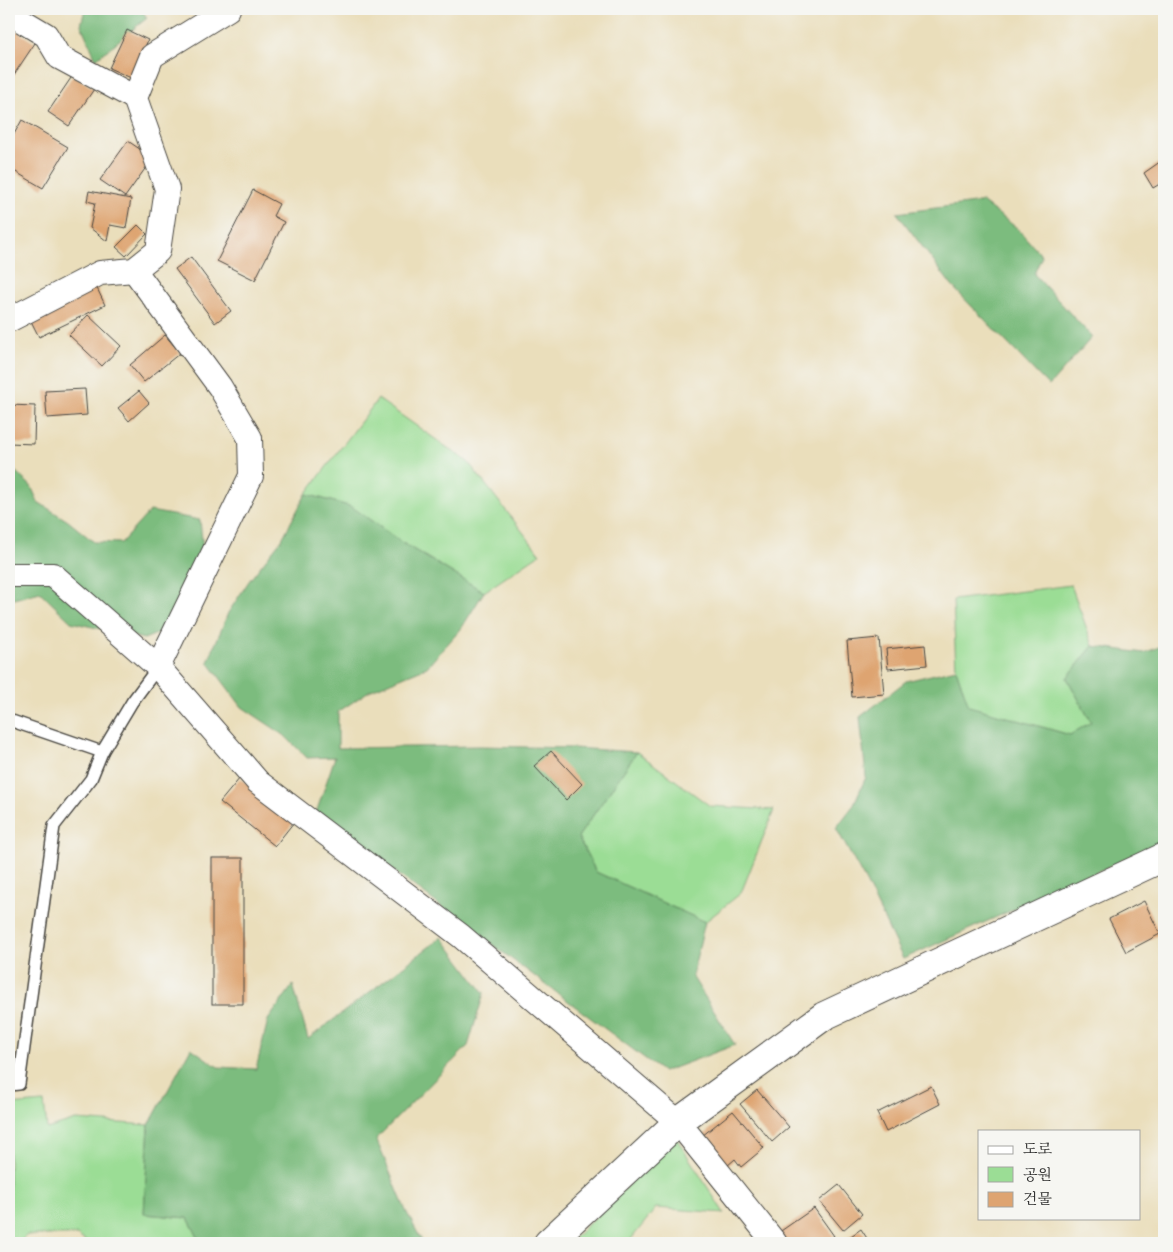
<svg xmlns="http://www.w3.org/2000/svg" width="1173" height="1252" font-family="'Old Standard TT','Noto Serif KR',serif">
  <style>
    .green { fill: #9bdd95; stroke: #638460 }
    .forest { fill: #7cbc7e; stroke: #547454 }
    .building { fill: #dea471 }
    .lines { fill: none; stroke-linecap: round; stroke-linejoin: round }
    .service-casing { stroke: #484641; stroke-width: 14 }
    .minor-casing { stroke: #484641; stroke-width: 26 }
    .tertiary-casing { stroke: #484641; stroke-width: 30 }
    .service { stroke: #fff; stroke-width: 11 }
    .minor { stroke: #fff; stroke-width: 24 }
    .tertiary { stroke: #fff; stroke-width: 28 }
  </style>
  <rect width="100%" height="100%" fill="#f6f6f2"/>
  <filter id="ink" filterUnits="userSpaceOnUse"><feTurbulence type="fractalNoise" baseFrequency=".02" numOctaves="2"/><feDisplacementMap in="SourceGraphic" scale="10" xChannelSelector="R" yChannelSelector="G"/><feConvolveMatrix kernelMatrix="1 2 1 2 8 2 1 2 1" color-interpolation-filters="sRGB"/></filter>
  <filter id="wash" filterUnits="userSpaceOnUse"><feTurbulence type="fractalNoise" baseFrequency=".0096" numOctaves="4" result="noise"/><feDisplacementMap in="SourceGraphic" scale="20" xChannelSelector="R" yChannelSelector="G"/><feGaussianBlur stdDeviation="1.12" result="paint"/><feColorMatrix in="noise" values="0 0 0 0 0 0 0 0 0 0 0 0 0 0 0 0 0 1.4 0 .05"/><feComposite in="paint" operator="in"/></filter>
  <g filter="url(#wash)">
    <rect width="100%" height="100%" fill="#eadebb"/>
    <!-- green -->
    <g class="green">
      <path d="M 378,399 L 468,462 L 540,554 L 484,592 L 401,542 L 352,507 L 306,494 Z"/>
      <path d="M 1071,585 L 1093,646 L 1067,678 L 1091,722 L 1070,735 L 968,706 L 956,669 L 953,600 Z"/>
      <path d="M 637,752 L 710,806 L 774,810 L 741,893 L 705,922 L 596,872 L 578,837 Z"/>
      <path d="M 44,1102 L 47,1129 L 76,1120 L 149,1125 L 144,1214 L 188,1218 L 201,1243 L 88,1243 L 77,1235 L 27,1235 L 19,1243 L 9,1243 L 9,1105 Z"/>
      <path d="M 676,1138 L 724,1213 L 656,1208 L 628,1243 L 569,1243 Z"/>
    </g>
    <!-- forest -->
    <g class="forest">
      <path d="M 85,9 L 141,9 L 147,18 L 96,59 L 81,25 Z"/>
      <path d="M 982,202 L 1017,228 L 1042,256 L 1034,274 L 1092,337 L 1049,386 L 952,286 L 897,213 Z"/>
      <path d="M 9,471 L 15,471 L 31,486 L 38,502 L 68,521 L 94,542 L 121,543 L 150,511 L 200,520 L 204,559 L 164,631 L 144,639 L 71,622 L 40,592 L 14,599 L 9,595 Z"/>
      <path d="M 306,494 L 352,507 L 401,542 L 484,592 L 461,629 L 427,667 L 369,691 L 338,712 L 338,748 L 480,746 L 573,748 L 637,752 L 578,837 L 596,872 L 705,922 L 692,976 L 735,1045 L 663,1072 L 316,813 L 335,757 L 307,758 L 284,735 L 242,707 L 208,662 L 228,613 L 249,581 L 282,539 Z"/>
      <path d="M 1164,645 L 1164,842 L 903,959 L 866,882 L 836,828 L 853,806 L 866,777 L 860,717 L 906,681 L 956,669 L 969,706 L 1070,735 L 1091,722 L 1067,678 L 1093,646 L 1144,653 Z"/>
      <path d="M 442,937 L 484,993 L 468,1046 L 376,1139 L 406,1211 L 423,1243 L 201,1243 L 188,1218 L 144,1214 L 149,1125 L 191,1048 L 218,1067 L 256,1069 L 268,1020 L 293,985 L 308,1039 Z"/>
    </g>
    <g id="blocks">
      <!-- building -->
      <g class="building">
        <path d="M 9,26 L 35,43 L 11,79 L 9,78 Z"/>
        <path d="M 127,30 L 148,40 L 131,78 L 109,68 Z"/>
        <path d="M 73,75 L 94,89 L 69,126 L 48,112 Z"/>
        <path d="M 22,120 L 68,147 L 43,188 L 9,168 L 9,143 Z"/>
        <path d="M 128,141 L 144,152 L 147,166 L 125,197 L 100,180 Z"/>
        <path d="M 1164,159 L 1164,184 L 1163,182 L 1153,188 L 1144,173 Z"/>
        <path d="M 253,190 L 279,204 L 273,216 L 284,222 L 255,280 L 217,261 Z"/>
        <path d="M 89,191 L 131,199 L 126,228 L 110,225 L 107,241 L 90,228 L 95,203 L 87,201 Z"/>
        <path d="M 138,225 L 147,234 L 126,256 L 116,247 Z"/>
        <path d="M 191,257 L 231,311 L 215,323 L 175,269 Z"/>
        <path d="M 96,286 L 105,305 L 39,337 L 30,319 Z"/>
        <path d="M 88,315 L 121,346 L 102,366 L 69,335 Z"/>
        <path d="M 165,335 L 180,353 L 144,382 L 130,365 Z"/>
        <path d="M 85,389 L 87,415 L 47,418 L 45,391 Z"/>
        <path d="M 139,391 L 149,403 L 129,421 L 118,408 Z"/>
        <path d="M 9,405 L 35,406 L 34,444 L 9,443 Z"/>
        <path d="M 879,638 L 884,694 L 852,697 L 847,641 Z"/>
        <path d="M 925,645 L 927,665 L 888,669 L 886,649 Z"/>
        <path d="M 551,751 L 582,784 L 566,800 L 534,766 Z"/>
        <path d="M 240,778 L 294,822 L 275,846 L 220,802 Z"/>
        <rect x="212" y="858" width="31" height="146"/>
        <path d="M 1144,901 L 1160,934 L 1126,952 L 1109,919 Z"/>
        <path d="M 931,1086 L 940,1104 L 886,1132 L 877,1113 Z"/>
        <path d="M 757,1090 L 789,1127 L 772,1142 L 740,1104 Z"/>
        <path d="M 733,1111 L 764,1148 L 741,1167 L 735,1159 L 727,1166 L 702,1136 Z"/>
        <path d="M 839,1185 L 862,1214 L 843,1230 L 819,1201 Z"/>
        <path d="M 814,1208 L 834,1236 L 824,1243 L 785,1243 L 778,1233 Z"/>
        <path d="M 861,1229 L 870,1243 L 852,1243 L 848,1238 Z"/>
      </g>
    </g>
  </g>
  <g filter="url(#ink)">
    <use href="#blocks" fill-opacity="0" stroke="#484641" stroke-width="1"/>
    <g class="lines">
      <defs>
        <g id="service">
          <path d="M 9,720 L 102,752"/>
          <path d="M 9,1085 L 19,1084 L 54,826 L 91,779 L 102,752 L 132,702 L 158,667"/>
        </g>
        <g id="minor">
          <path d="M 9,13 L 46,35 L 59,57 L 135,98"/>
          <path d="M 134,270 L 220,387 L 250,438 L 251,476 L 158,667"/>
          <path d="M 9,320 L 100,273 L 134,270 L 158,251 L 167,189 L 135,98 L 152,56 L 228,9"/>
          <path d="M 9,575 L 53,575 L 158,667 L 258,782 L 461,936 L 678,1122 L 775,1243"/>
        </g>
        <path id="tertiary" d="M 548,1243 L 678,1122 L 824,1016 L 1164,857"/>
      </defs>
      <!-- service casing -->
      <use href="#service" class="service-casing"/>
      <!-- minor casing -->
      <use href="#minor" class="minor-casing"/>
      <!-- tertiary casing -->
      <use href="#tertiary" class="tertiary-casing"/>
      <!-- service -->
      <use href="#service" class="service"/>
      <!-- minor -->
      <use href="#minor" class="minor"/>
      <!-- tertiary -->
      <use href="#tertiary" class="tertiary"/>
    </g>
  </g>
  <!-- margin -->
  <rect width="1173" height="1252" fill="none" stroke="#f6f6f2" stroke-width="30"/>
  <!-- legend -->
  <rect x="978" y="1130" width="162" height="90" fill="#f6f6f2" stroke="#a5a5a2"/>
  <rect x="988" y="1146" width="25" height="8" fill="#ffffff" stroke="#a5a5a2"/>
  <text x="1023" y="1154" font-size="15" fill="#2b2b2b">도로</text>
  <rect x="988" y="1167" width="25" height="15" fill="#9bdd95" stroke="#a5a5a2"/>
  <text x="1023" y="1180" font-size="15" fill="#2b2b2b">공원</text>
  <rect x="988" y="1192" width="25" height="15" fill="#dea471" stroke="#a5a5a2"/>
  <text x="1023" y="1204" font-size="15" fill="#2b2b2b">건물</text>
</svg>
